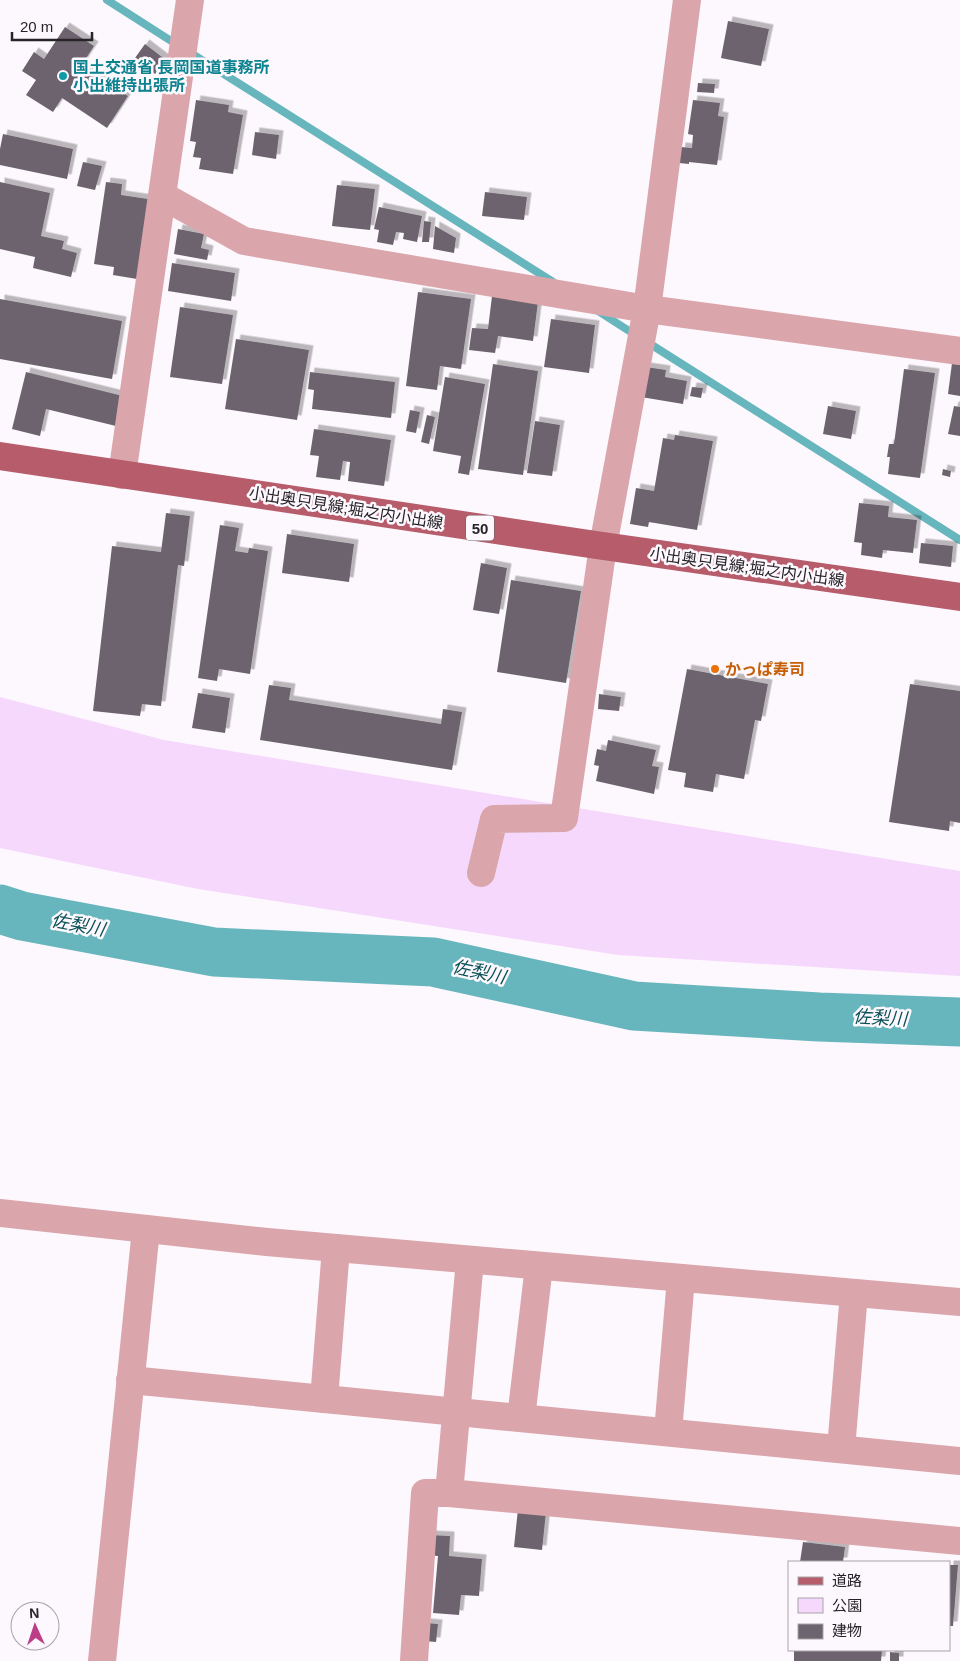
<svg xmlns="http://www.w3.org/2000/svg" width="960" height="1661" font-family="Helvetica,'Noto Sans JP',sans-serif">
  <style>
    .green { fill: #f6d8fd }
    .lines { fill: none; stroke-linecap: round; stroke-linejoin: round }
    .stream { stroke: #68b6bd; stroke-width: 8 }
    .river { stroke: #68b6bd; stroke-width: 49 }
    .building { fill: #6c646e; filter: url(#shadow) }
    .minor { stroke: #daa6ac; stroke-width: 28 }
    .major { stroke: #b65c6b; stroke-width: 28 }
    .culture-dot { fill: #0f9aa8; stroke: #fdf8fe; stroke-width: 2 }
    .food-dot { fill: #e8710a; stroke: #fdf8fe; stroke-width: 2 }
    .labels { text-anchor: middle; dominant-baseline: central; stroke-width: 5; stroke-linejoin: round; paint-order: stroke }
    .shield { fill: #fdf8fe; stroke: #676468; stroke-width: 1 }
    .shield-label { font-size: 15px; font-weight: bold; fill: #272428 }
    .culture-label { font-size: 16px; font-weight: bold; fill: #0d838f; stroke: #fdf8fe; text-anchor: start }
    .street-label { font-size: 16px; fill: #272428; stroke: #fdf8fe }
    .food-label { font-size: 16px; font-weight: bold; fill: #c56008; stroke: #fdf8fe; text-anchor: start }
    .water-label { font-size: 18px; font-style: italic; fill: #095156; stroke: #fdf8fe }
  </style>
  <defs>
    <filter id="shadow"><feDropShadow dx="4.5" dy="-4.5" stdDeviation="0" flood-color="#0004"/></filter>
  </defs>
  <rect width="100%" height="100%" fill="#fdf8fe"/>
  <!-- green -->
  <path class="green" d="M 0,697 L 164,740 L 960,871 L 960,976 L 618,955 L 198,889 L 0,848 Z"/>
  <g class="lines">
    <!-- stream -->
    <g class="stream">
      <path d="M 107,0 L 179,46"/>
      <path d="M 189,52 L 553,282"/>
      <path d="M 598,311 L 637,336"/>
      <path d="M 647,342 L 960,540"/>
    </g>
    <!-- river -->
    <path class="river" d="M 0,909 L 22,916 L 214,952 L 433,962 L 634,1006 L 819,1017 L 960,1022"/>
  </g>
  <!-- building -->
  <g class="building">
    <path d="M 728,21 L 769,29 L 761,66 L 721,58 Z"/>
    <path d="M 65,27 L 94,46 L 81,66 L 128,96 L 107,128 L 62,98 L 53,112 L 26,95 L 36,80 L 22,71 L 34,52 L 44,59 Z"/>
    <path d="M 145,44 L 166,60 L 155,74 L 135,58 Z"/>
    <path d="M 698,83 L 715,84 L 714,93 L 697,92 Z"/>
    <path d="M 196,100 L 229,105 L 228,112 L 243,115 L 233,174 L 199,169 L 201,158 L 193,157 L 196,142 L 190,141 Z"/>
    <path d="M 693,100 L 720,103 L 718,116 L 724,117 L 717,165 L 689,162 L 689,164 L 679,163 L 681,147 L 692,148 L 693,135 L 688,134 Z"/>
    <path d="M 255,132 L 279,135 L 276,159 L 252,155 Z"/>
    <path d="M 3,134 L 73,149 L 67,179 L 0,165 L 0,149 Z"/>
    <path d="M 83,162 L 102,166 L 95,190 L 77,186 Z"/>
    <path d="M 0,182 L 50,193 L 41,236 L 64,241 L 62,249 L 77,253 L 71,277 L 33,268 L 35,257 L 0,249 Z"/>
    <path d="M 106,182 L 122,184 L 121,195 L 148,199 L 137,279 L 113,275 L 114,267 L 94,264 Z"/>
    <path d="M 337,185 L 375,189 L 370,230 L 332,226 Z"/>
    <path d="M 485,192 L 527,197 L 524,220 L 482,216 Z"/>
    <path d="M 379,207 L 422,216 L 417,242 L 403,239 L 404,233 L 396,232 L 393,245 L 377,242 L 379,230 L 374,229 Z"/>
    <path d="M 424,221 L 431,222 L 429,242 L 422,242 Z"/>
    <path d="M 435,226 L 456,238 L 454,253 L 433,249 Z"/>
    <path d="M 178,229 L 204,234 L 201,248 L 209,250 L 207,260 L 174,254 Z"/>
    <path d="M 172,263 L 235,273 L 231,301 L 168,291 Z"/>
    <path d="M 418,292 L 471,299 L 461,369 L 440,366 L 437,390 L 406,386 Z"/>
    <path d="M 492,296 L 538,302 L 533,341 L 498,336 L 495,353 L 469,350 L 472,328 L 488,329 Z"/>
    <path d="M 0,299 L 122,321 L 112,379 L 0,359 Z"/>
    <path d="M 180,307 L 233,315 L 222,384 L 170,377 Z"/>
    <path d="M 551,319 L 595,325 L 589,373 L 544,367 Z"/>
    <path d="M 236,339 L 309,350 L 297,420 L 225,409 Z"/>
    <path d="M 952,363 L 960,364 L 960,396 L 948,394 Z"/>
    <path d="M 493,364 L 538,371 L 523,475 L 478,469 Z"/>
    <path d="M 646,367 L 666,370 L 665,377 L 687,381 L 683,404 L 641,397 Z"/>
    <path d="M 904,369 L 935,373 L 920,478 L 888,474 L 890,457 L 887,457 L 889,444 L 894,444 Z"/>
    <path d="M 26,372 L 123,396 L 116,426 L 46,409 L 40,436 L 12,429 Z"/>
    <path d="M 310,372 L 395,382 L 391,418 L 312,409 L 314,390 L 308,389 Z"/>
    <path d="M 445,377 L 485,384 L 469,475 L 458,473 L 461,456 L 433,451 Z"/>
    <path d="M 692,387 L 703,388 L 701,398 L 690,396 Z"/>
    <path d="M 828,406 L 856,411 L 851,439 L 823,434 Z"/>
    <path d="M 954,406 L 960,407 L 960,436 L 948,434 Z"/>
    <path d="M 410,410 L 420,412 L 416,433 L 406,431 Z"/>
    <path d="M 427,415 L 435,417 L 429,444 L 421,442 Z"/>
    <path d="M 535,421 L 560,425 L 552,476 L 527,473 Z"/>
    <path d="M 314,429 L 391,440 L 384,486 L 348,481 L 350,462 L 343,461 L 340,480 L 316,477 L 319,456 L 310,455 Z"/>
    <path d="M 675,435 L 713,441 L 697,530 L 649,522 L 648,527 L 630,524 L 636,488 L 654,491 L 663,438 L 674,440 Z"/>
    <path d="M 943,469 L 951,471 L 950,477 L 942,475 Z"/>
    <path d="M 859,503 L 889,506 L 888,517 L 917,520 L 913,553 L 883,550 L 882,558 L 861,555 L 862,543 L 854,542 Z"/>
    <path d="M 166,513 L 190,516 L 184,566 L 178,565 L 161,706 L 142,704 L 140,716 L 93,711 L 112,546 L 161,552 Z"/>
    <path d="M 220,525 L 239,528 L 235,551 L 248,553 L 249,548 L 268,551 L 250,674 L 219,669 L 217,681 L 198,678 Z"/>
    <path d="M 287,534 L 354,544 L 349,582 L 282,573 Z"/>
    <path d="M 921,543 L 953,546 L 951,567 L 919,563 Z"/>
    <path d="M 481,563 L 507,568 L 499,614 L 473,610 Z"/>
    <path d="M 511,580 L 581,591 L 566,683 L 497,672 Z"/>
    <path d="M 687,669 L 768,684 L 761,721 L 755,720 L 744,779 L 716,774 L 713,792 L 684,787 L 686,773 L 668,770 Z"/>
    <path d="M 910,684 L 960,691 L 960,823 L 950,821 L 949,831 L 889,822 Z"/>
    <path d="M 269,685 L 291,688 L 289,700 L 441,724 L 443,709 L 462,712 L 452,770 L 260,740 Z"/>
    <path d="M 198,693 L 230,698 L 225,733 L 192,728 Z"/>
    <path d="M 599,694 L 621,697 L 619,711 L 598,709 Z"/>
    <path d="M 608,740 L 656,750 L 652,766 L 659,767 L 654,794 L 596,781 L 599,766 L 594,765 L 597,749 L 606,751 Z"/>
    <path d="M 518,1509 L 546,1512 L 542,1550 L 514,1547 Z"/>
    <path d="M 429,1535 L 450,1536 L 449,1556 L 482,1559 L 479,1596 L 461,1595 L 459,1615 L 433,1613 L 438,1556 L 427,1555 Z"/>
    <path d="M 803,1542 L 845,1547 L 843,1562 L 800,1562 Z"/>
    <path d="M 949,1565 L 958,1565 L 953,1626 L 949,1626 Z"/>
    <path d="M 426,1623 L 438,1624 L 436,1642 L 424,1641 Z"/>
    <path d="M 794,1650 L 882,1650 L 881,1661 L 794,1661 Z"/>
    <path d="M 890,1652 L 899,1653 L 899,1661 L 890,1661 Z"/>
  </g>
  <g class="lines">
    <!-- minor -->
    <g class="minor">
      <path d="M 163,196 L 244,241 L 647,309 L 960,351"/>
      <path d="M 122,475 L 190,0"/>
      <path d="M 481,873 L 494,819 L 564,818 L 603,546 L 647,309 L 687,0"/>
      <path d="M 0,1213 L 267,1242 L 960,1302"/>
      <path d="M 130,1380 L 960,1461"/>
      <path d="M 324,1399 L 336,1248"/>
      <path d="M 521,1418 L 539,1266"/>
      <path d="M 668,1432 L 681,1278"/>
      <path d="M 841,1449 L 854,1293"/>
      <path d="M 449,1493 L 960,1541"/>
      <path d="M 102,1661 L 146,1229"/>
      <path d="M 414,1661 L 425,1493 L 449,1493 L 470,1260"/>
    </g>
    <!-- major -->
    <path class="major" d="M 0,456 L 603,546 L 960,597"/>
  </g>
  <!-- markers -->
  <circle class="culture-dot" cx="63" cy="76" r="5"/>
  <circle class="food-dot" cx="715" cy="669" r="5"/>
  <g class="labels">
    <!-- shield labels -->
    <rect class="shield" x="466" y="515.5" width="28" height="25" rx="4"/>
    <g class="shield-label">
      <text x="480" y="528">50</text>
    </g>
    <!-- culture labels -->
    <g class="culture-label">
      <text x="73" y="67">国土交通省 長岡国道事務所<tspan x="73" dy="18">小出維持出張所</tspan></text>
    </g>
    <!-- street labels -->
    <g class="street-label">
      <text transform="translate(346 508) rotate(9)">小出奥只見線;堀之内小出線</text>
      <text transform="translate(747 567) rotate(8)">小出奥只見線;堀之内小出線</text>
    </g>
    <!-- food labels -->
    <g class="food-label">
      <text x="725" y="669">かっぱ寿司</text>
    </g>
    <!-- water labels -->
    <g class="water-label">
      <text transform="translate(78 925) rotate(11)">佐梨川</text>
      <text transform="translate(479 972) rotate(12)">佐梨川</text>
      <text transform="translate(880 1018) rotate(3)">佐梨川</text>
    </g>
  </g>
  <!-- legend -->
  <rect x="788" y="1561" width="162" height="90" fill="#fdf8fe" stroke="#a7a3a8"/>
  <rect x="798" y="1577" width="25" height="8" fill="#b65c6b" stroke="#a7a3a8"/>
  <text x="832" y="1586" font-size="15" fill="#272428">道路</text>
  <rect x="798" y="1598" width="25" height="15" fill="#f6d8fd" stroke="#a7a3a8"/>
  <text x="832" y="1611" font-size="15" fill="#272428">公園</text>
  <rect x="798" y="1624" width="25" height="15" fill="#6c646e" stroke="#a7a3a8"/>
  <text x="832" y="1636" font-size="15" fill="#272428">建物</text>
  <!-- north arrow -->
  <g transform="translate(35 1626) rotate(357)"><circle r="24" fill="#fdf8fe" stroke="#a7a3a8"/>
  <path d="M0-4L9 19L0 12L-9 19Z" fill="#bc3d88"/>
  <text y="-8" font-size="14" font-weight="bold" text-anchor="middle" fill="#272428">N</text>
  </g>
  <!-- scale -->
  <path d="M12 32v8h80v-8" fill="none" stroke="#272428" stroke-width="2.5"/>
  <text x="20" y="32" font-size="15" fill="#272428" stroke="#fdf8fe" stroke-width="4" paint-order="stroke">20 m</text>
</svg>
